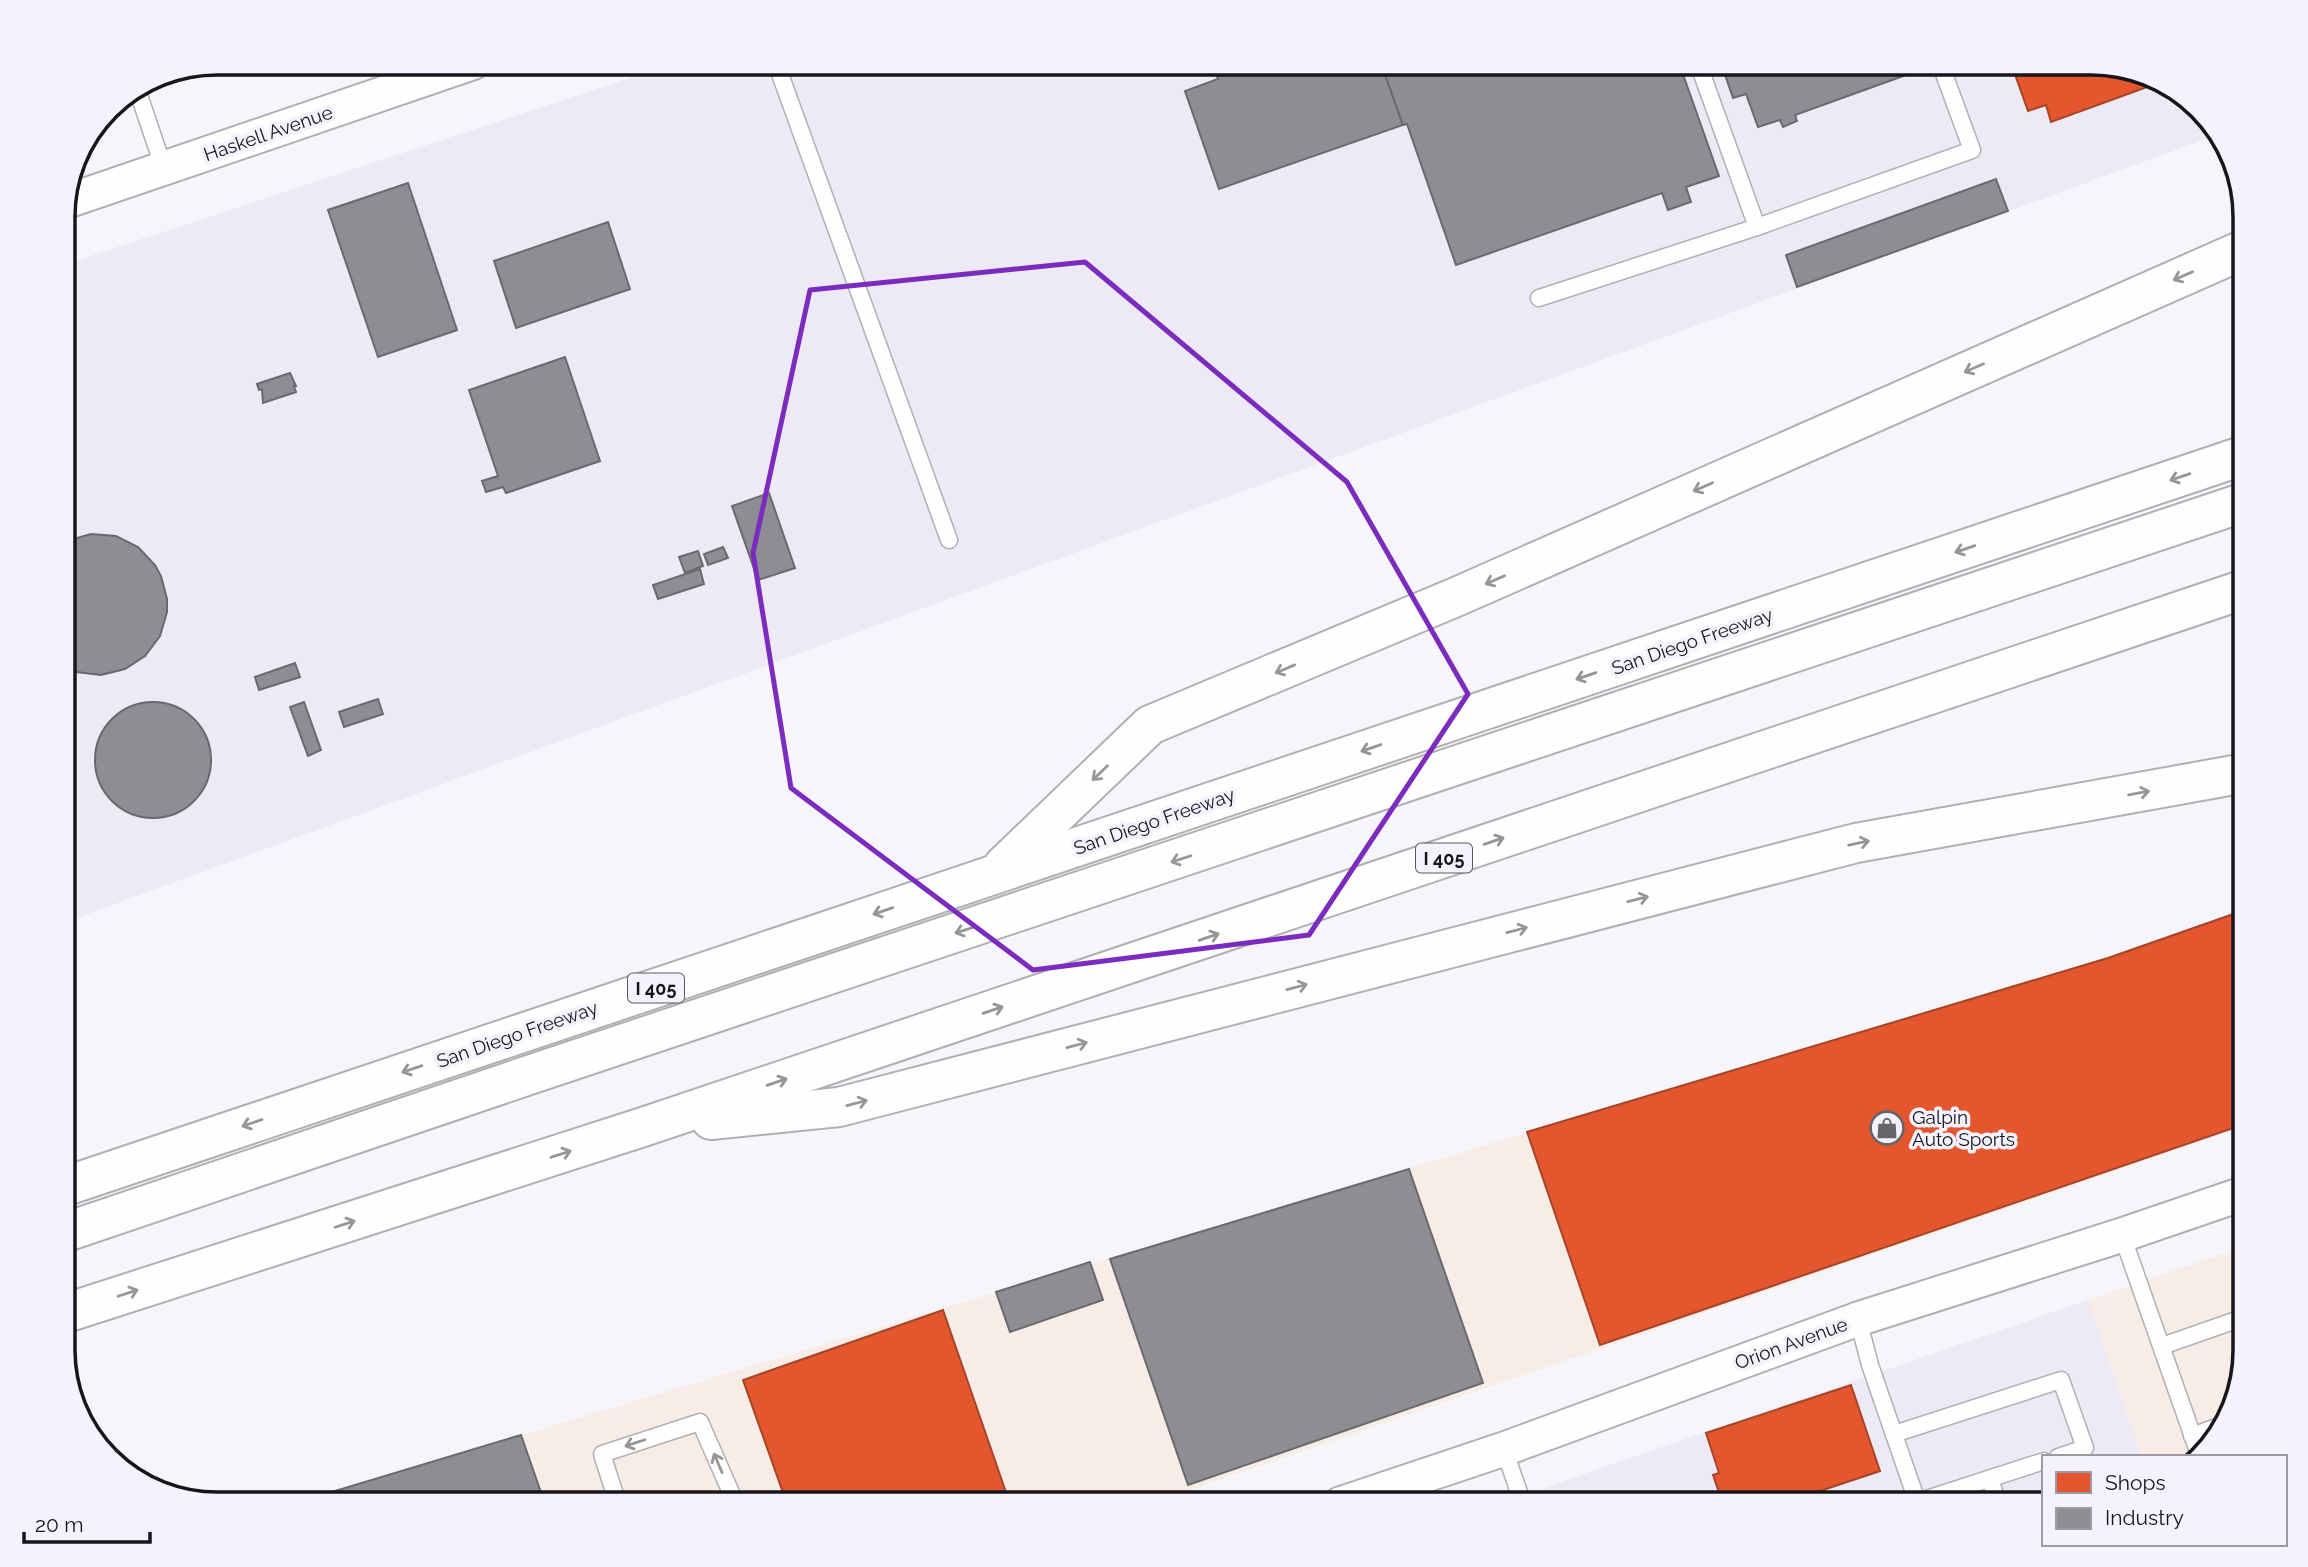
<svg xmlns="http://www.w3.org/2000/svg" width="2308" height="1567" font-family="Raleway,sans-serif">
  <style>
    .commercial { fill: #f7ede6 }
    .built { fill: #edeaf6 }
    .shops { fill: #e4572e; stroke: #a64428; stroke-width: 2 }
    .industry { fill: #8d8d92; stroke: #6a696e; stroke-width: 2 }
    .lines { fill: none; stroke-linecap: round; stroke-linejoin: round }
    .lane-casing { stroke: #b0b0b4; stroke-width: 19 }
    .street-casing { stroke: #b0b0b4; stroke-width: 37 }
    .highway-casing { stroke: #b0b0b4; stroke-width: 42 }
    .lane { stroke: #fefefe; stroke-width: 16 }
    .street { stroke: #fefefe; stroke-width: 33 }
    .highway { stroke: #fefefe; stroke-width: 38 }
    .oneway { stroke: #969697 }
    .marked { fill: none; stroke: #7b2cbf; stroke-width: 5; stroke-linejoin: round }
    .labels { text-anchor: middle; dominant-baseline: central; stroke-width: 7; stroke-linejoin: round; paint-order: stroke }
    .shield { fill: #f4f2fd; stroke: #59585e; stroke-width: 2 }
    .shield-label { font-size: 18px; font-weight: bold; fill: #17161a }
    .street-label { font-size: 19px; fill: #17161a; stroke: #f4f2fd }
    .poi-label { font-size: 19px; fill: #17161a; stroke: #f4f2fd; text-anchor: start }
    .rim { fill: none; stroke: #17161a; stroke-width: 3.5 }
  </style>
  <rect width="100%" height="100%" fill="#f5f5fa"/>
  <!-- commercial -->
  <g class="commercial">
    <path d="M 2245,910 L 2245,1126 L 1150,1504 L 292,1504 L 2108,958 Z"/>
    <path d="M 2245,1246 L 2245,1351 L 2219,1436 L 2195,1457 L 2142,1457 L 2088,1300 Z"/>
  </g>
  <!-- built -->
  <g class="built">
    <path d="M 675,63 L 2091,63 L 2177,89 L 2217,135 L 63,923 L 63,265 Z"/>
    <path d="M 2088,1300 L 2142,1457 L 2044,1457 L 2044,1504 L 1549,1504 L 1543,1488 Z"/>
  </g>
  <!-- shops -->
  <g class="shops">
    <path d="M 2011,63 L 2091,63 L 2158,83 L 2051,122 L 2046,105 L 2028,111 Z"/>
    <path d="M 2245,910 L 2245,1124 L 1600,1345 L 1527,1132 L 2108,958 Z"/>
    <path d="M 943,1310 L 1010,1504 L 787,1504 L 743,1380 Z"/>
    <path d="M 1851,1385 L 1880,1471 L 1781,1504 L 1723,1504 L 1713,1475 L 1719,1473 L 1706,1433 Z"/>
  </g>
  <!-- industry -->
  <g class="industry">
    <path d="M 1212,63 L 1381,63 L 1403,125 L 1219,189 L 1185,91 L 1218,79 Z"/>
    <path d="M 1381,63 L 1679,63 L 1719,176 L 1686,187 L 1691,202 L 1668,210 L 1662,193 L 1456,265 L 1407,124 L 1403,125 Z"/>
    <path d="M 1721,63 L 1915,63 L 1917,71 L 1795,115 L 1797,121 L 1783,127 L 1780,120 L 1758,127 L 1746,94 L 1733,98 Z"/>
    <path d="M 1996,179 L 2008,211 L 1797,287 L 1786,255 Z"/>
    <path d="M 408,183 L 457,330 L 378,357 L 328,210 Z"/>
    <path d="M 608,222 L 630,289 L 516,328 L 494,261 Z"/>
    <path d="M 565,357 L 600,461 L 506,493 L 503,487 L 486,492 L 482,481 L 498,476 L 469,390 Z"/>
    <path d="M 290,373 L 296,386 L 294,386 L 296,392 L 263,403 L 262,389 L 259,390 L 257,384 Z"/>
    <path d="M 769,493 L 795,568 L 758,580 L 732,506 Z"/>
    <path d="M 91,534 L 116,536 L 138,547 L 155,565 L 161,576 L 167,599 L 167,612 L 160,636 L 145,656 L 125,669 L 101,675 L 76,672 L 63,667 L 63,542 Z"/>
    <path d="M 723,547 L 728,558 L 708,565 L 704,554 Z"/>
    <path d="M 698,551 L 703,566 L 685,573 L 679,557 Z"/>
    <path d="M 700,569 L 704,584 L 658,599 L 653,585 Z"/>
    <path d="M 295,663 L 300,677 L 259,690 L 255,677 Z"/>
    <path d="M 378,699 L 383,714 L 344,727 L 339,712 Z"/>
    <circle cx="153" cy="760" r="58"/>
    <path d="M 304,702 L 321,750 L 308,756 L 290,707 Z"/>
    <path d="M 1409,1169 L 1483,1383 L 1188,1485 L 1110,1259 Z"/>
    <path d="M 1090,1262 L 1103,1300 L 1010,1332 L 996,1292 Z"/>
    <path d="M 521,1435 L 545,1504 L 292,1504 Z"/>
  </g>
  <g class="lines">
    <defs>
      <g id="lane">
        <path d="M 776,63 L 949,540"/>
        <path d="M 1698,63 L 1757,227"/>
        <path d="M 137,89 L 164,169"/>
        <path d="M 1539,298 L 1757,227 L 1972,150 L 1940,63"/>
        <path d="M 2122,1235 L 2199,1454"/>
        <path d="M 1858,1319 L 1870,1365 L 1918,1504"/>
        <path d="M 2162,1346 L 2245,1317"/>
        <path d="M 1894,1434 L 2061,1380 L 2085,1448 L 2058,1457"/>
        <path d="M 2192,1436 L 2222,1425"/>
        <path d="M 1504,1449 L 1523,1504"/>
        <path d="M 1990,1479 L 1998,1504"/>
        <path d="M 1917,1502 L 2044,1461"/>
        <path d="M 618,1504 L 602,1454 L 700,1422 L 736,1504"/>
      </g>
      <g id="street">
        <path d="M 65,202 L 472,63"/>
        <path d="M 1340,1504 L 1504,1449 L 1858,1319 L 2122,1235 L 2245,1193"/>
      </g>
      <g id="highway">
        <path d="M 1003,866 L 1150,725 L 1456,597 L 2245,249"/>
        <path d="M 711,1120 L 839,1107 L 1856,843 L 2245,773"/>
        <path d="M 63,1187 L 2245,455"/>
        <path d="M 63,1233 L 532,1074 L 2245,502"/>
        <path d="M 63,1314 L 643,1127 L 2245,589"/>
      </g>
    </defs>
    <!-- lane casing -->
    <use href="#lane" class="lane-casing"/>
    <!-- street casing -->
    <use href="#street" class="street-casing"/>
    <!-- highway casing -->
    <use href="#highway" class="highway-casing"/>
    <!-- lane -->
    <use href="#lane" class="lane"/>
    <!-- street -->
    <use href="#street" class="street"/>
    <!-- highway -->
    <use href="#highway" class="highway"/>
  </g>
  <!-- one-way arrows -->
  <defs><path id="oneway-shaft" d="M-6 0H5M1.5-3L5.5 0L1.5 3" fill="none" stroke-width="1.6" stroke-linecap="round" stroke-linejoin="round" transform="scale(1.75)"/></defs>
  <g class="oneway">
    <use href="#oneway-shaft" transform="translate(2183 276) rotate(156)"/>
    <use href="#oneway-shaft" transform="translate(1974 368) rotate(156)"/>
    <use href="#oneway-shaft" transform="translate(2180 477) rotate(161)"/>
    <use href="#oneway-shaft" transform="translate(1703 487) rotate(156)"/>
    <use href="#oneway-shaft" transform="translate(1965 549) rotate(161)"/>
    <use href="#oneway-shaft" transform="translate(1495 580) rotate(156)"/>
    <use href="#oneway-shaft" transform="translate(1285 669) rotate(157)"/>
    <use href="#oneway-shaft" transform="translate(1586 676) rotate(161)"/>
    <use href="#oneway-shaft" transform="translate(1371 748) rotate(161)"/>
    <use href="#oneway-shaft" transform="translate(1100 773) rotate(136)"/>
    <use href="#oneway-shaft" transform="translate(2139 793) rotate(-10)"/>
    <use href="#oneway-shaft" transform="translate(1494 841) rotate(-19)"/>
    <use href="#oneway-shaft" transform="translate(1859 843) rotate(-12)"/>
    <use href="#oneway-shaft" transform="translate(1181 859) rotate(162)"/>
    <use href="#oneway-shaft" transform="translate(1638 899) rotate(-14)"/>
    <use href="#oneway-shaft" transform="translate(883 911) rotate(161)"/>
    <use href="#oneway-shaft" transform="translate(965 930) rotate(162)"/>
    <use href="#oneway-shaft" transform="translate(1517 930) rotate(-15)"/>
    <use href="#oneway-shaft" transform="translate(1209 937) rotate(-19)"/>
    <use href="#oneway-shaft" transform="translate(1297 987) rotate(-15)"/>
    <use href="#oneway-shaft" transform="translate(993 1010) rotate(-19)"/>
    <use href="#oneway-shaft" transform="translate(1077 1045) rotate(-15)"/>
    <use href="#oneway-shaft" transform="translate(412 1069) rotate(161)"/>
    <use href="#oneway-shaft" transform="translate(777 1082) rotate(-19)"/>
    <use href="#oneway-shaft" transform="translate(857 1103) rotate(-15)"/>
    <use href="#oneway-shaft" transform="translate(252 1123) rotate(161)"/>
    <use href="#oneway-shaft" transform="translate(561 1154) rotate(-18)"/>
    <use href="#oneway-shaft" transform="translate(345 1224) rotate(-18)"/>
    <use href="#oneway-shaft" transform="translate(128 1293) rotate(-18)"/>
    <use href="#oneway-shaft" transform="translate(635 1443) rotate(162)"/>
    <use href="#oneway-shaft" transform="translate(718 1463) rotate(-113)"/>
  </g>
  <!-- marked area -->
  <path class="marked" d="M 1085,262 L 1347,482 L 1468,694 L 1309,935 L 1033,970 L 791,788 L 753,553 L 810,290 Z"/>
  <!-- icons -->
  <defs>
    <symbol id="shop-ring" viewBox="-11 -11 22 22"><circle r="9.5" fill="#f4f2fd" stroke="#656468" stroke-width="1.5"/><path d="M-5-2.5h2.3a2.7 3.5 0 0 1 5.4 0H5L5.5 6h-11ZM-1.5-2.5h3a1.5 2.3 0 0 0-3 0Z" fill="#656468"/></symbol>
  </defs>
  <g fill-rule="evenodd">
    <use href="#shop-ring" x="1868" y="1109" width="38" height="38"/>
  </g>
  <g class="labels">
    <!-- shield labels -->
    <g class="shield">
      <rect x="1416" y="843.5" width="56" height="29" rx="5"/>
      <rect x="628" y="973.5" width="56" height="29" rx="5"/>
    </g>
    <g class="shield-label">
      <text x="1444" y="858">I 405</text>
      <text x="656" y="988">I 405</text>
    </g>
    <!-- street labels -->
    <g class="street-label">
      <text transform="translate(268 133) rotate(-19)">Haskell Avenue</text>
      <text transform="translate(1692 641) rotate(-19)">San Diego Freeway</text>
      <text transform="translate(1154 821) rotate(-19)">San Diego Freeway</text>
      <text transform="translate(517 1034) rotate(-19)">San Diego Freeway</text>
      <text transform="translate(1791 1343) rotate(-20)">Orion Avenue</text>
    </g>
    <!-- poi labels -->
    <g class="poi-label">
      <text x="1912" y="1117">Galpin<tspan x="1912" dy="22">Auto Sports</tspan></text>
    </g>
  </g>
  <!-- crop -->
  <path d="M0 0H2308V1567H0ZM217 75H2091A142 142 0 0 1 2233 217V1350A142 142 0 0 1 2091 1492H217A142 142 0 0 1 75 1350V217A142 142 0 0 1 217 75Z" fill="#f4f2fd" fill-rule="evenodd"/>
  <path class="rim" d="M217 75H2091A142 142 0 0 1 2233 217V1350A142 142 0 0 1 2091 1492H217A142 142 0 0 1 75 1350V217A142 142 0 0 1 217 75Z"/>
  <!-- legend -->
  <rect x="2042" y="1455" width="245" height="91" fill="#f4f2fd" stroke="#9c9aa2" stroke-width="2"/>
  <rect x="2056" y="1472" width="35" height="21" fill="#e4572e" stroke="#9c9aa2" stroke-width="2"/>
  <text x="2105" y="1490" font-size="21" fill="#17161a">Shops</text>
  <rect x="2056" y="1508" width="35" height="21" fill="#8d8d92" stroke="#9c9aa2" stroke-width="2"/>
  <text x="2105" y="1525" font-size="21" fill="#17161a">Industry</text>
  <!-- scale -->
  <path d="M24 1532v10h126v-10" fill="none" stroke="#17161a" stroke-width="3.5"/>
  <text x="35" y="1532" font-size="21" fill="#17161a" stroke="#f4f2fd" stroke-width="5" paint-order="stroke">20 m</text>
</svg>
